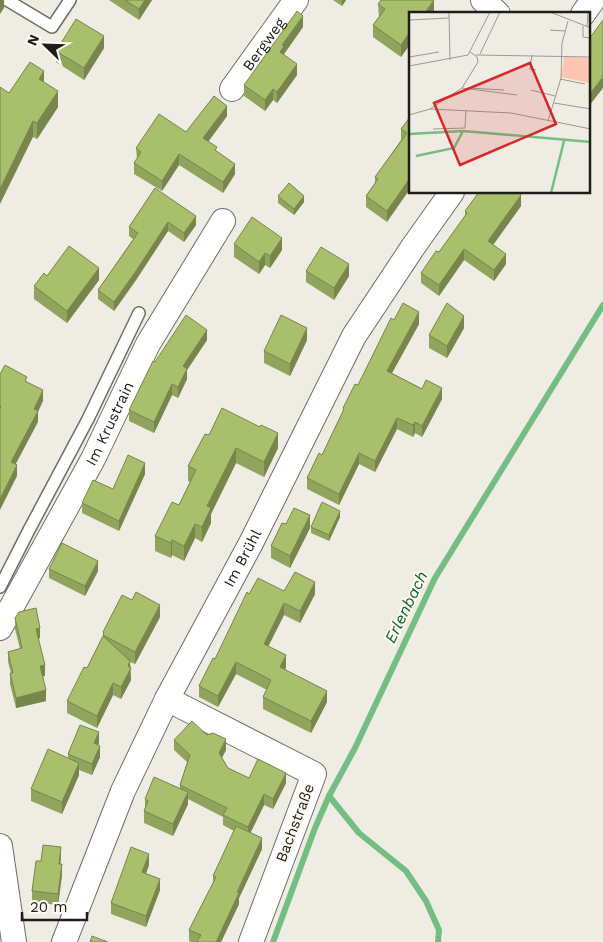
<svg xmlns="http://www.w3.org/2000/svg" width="603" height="942" font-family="'Work Sans',sans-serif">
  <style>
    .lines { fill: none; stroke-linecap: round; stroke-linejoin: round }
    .stream { stroke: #74be83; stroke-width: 6 }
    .service-casing { stroke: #6f6d65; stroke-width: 14 }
    .minor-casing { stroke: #6f6d65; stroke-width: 26 }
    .service { stroke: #fff; stroke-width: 11 }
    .minor { stroke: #fff; stroke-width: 24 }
    .wall { fill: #90a45d }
    .shaded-wall { fill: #76864c }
    .building { fill: #a8bf6c; stroke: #76864c }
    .labels { text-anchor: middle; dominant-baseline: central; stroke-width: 4; stroke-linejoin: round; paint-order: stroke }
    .street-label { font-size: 15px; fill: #1e1d1a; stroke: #fcfaf0 }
    .water-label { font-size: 16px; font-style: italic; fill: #085f29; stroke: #fcfaf0 }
    .inset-river { fill: none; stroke: #74be83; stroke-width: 2.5 }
    .inset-road { fill: none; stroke: #9b9993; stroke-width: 1 }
    .view { fill: #d62828; fill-opacity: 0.15; stroke: #d62828; stroke-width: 2.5 }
    .inset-edge { fill: none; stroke: #1e1d1a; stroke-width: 2.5 }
  </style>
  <rect width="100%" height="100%" fill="#efece3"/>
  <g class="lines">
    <!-- stream -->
    <g class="stream">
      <path d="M 329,796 L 359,833 L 406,871 L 426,901 L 439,930 L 438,942"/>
      <path d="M 273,942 L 315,828 L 329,796 L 355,748 L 435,578 L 603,305"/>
    </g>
    <defs>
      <g id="service">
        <path d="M 7,0 L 52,27 L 70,0"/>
        <path d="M 0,587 L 29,530 L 88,419 L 139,313"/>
      </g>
      <g id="minor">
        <path d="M 483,0 L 498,14"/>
        <path d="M 583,14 L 593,0"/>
        <path id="s1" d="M 232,89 L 296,0"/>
        <path id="s2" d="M 0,628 L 93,459 L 148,344 L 223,221"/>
        <path d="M 167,699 L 314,774 L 251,942"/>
        <path d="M 0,846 L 14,942"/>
        <path id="s3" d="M 64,942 L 123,791 L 167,699 L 251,543 L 354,336 L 413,247 L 452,192"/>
      </g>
    </defs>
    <!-- service casing -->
    <use href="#service" class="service-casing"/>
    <!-- minor casing -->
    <use href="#minor" class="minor-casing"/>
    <!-- service -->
    <use href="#service" class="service"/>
    <!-- minor -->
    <use href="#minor" class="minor"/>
  </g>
  <!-- wall -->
  <g class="wall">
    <path d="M 109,0 L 152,0 L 139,20 Z"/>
    <path d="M 333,0 L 346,0 L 342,6 Z"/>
    <path d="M 378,4 L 434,12 L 401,57 L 373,37 L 373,25 L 379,17 Z"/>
    <path d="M 303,27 L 284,54 L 297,75 L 277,103 L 273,100 L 265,111 L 244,96 L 244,85 Z"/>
    <path d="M 104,48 L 84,80 L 56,62 L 56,51 Z"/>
    <path d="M 44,83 L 58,107 L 37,139 L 33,137 L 9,93 Z"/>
    <path d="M 227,116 L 208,141 L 235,174 L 223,193 L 179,165 L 162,191 L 134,174 L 134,163 L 137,159 L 136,148 L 186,132 Z"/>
    <path d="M 410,117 L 387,222 L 366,207 L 366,196 L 375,183 L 375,177 L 401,140 L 401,129 Z"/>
    <path d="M 155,188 L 196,225 L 184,242 L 168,231 L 136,280 L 114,311 L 98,299 L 98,290 L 133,239 L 129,236 L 129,227 Z"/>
    <path d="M 278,196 L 304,202 L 294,215 L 278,203 Z"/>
    <path d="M 521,206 L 493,245 L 506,264 L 494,281 L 464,260 L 439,296 L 421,283 L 421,273 L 439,252 L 465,216 L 465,211 Z"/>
    <path d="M 234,244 L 282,250 L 270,268 L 265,265 L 259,274 L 234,257 Z"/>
    <path d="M 306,271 L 349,276 L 334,300 L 306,282 Z"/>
    <path d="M 47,276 L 99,280 L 67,323 L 34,299 L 34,286 Z"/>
    <path d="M 394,320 L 419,324 L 392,373 L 442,399 L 422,437 L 415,433 L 413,437 L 397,429 L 375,472 L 359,464 L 339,505 L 307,489 L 307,478 L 322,455 L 343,411 L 343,408 L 358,385 Z"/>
    <path d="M 464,328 L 447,358 L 429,348 L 429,335 Z"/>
    <path d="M 207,340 L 187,370 L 187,379 L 178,398 L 172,395 L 154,433 L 129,421 L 129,410 L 155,362 Z"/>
    <path d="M 307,340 L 290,376 L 264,363 L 264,351 Z"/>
    <path d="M 209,435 L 278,448 L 264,477 L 236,463 L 211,514 L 211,523 L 202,542 L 195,538 L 184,561 L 172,555 L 171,558 L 155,551 L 155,536 L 179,505 L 190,482 L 188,481 L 188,466 Z"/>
    <path d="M 145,474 L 119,531 L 82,513 L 82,503 Z"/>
    <path d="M 340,517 L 329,541 L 311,533 L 311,527 Z"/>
    <path d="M 286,524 L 310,528 L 290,568 L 271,558 L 271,546 Z"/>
    <path d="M 49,569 L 98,571 L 85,596 L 49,578 Z"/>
    <path d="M 249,594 L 315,594 L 300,623 L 284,615 L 268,646 L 286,667 L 285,670 L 327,702 L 311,733 L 263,709 L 263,697 L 267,690 L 236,674 L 218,707 L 199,697 L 199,686 L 215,659 Z"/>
    <path d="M 160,617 L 135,664 L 130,662 L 131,680 L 121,699 L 113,695 L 97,728 L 67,713 L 67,701 L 87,668 L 103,636 L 103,632 Z"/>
    <path d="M 15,618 L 40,638 L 38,639 L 45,676 L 43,676 L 46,701 L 16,708 L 10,684 L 10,673 L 11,673 L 8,662 L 8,652 L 20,649 L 15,629 Z"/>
    <path d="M 207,735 L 226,750 L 222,758 L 228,768 L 249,778 L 286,783 L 273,809 L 264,805 L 250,833 L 262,849 L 239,898 L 239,904 L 221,942 L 191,942 L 189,941 L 189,930 L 213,883 L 213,876 L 234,831 L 223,825 L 223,817 L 188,799 L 188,804 L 173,836 L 144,823 L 144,811 L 145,809 L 145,799 L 180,788 L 180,785 L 187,762 L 174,750 L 174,740 Z"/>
    <path d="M 99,743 L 98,745 L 100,757 L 92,775 L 79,770 L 79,775 L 62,814 L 31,801 L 31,789 L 68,758 L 68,754 Z"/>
    <path d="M 61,858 L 60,864 L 62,875 L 58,905 L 32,902 L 32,891 L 41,861 Z"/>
    <path d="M 149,865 L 146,874 L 160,890 L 146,927 L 111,914 L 111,903 Z"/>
  </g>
  <!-- shaded-wall -->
  <g class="shaded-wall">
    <path d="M 1,0 L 4,0 L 4,8 L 0,14 L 0,2 Z"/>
    <path d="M 145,0 L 152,0 L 139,20 L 139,9 Z"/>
    <path d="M 342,0 L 346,0 L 342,6 Z"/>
    <path d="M 434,0 L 434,12 L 432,14 L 424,14 Z"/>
    <path d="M 303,16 L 303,27 L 284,54 L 284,58 L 280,52 L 282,45 Z"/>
    <path d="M 410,32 L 410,44 L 401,57 L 401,45 Z"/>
    <path d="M 104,36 L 104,48 L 84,80 L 84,68 Z"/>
    <path d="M 297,64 L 297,75 L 277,103 L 277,92 Z"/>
    <path d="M 44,71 L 44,86 L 39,79 Z"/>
    <path d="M 603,77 L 603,88 L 589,106 L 589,95 Z"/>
    <path d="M 273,89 L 273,100 L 265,111 L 265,100 Z"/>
    <path d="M 58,91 L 58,107 L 37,139 L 37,123 Z"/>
    <path d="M 227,106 L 227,116 L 203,149 L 203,138 Z"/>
    <path d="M 33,121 L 33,137 L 0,204 L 0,189 Z"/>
    <path d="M 179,154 L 179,165 L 162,191 L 162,181 Z"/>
    <path d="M 235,164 L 235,174 L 223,193 L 223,182 Z"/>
    <path d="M 410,178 L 410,189 L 387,222 L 387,211 Z"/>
    <path d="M 521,195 L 521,206 L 488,252 L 488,241 Z"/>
    <path d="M 304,196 L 304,202 L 294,215 L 294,209 Z"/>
    <path d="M 196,216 L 196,225 L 184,242 L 184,233 Z"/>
    <path d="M 168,222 L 168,231 L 136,280 L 114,311 L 114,302 Z"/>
    <path d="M 282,238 L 282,250 L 270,268 L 270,256 Z"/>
    <path d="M 464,249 L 464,260 L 439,296 L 439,285 Z"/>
    <path d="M 265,253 L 265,265 L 259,274 L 259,262 Z"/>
    <path d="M 506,254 L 506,264 L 494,281 L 494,270 Z"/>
    <path d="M 349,264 L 349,276 L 334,300 L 334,288 Z"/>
    <path d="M 99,268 L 99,280 L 67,323 L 67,311 Z"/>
    <path d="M 419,312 L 419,324 L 387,382 L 387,371 Z"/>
    <path d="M 464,316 L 464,328 L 447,358 L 447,346 Z"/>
    <path d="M 307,328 L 307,340 L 290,376 L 290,364 Z"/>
    <path d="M 207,330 L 207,340 L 187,370 L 187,379 L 178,398 L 178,387 L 183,366 Z"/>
    <path d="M 172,384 L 172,395 L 154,433 L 154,422 Z"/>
    <path d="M 442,388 L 442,399 L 422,437 L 422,426 Z"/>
    <path d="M 43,390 L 43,401 L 38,412 L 38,422 L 11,473 L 11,462 L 34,409 Z"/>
    <path d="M 397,418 L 397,429 L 375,472 L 375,461 Z"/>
    <path d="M 415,422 L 415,433 L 413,437 L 413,425 Z"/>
    <path d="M 278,433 L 278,448 L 264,477 L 264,462 Z"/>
    <path d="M 236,448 L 236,463 L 211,514 L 211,523 L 202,542 L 202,527 L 207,506 Z"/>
    <path d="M 359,453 L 359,464 L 339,505 L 339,494 Z"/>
    <path d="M 145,463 L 145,474 L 119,531 L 119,521 Z"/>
    <path d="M 17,465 L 17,476 L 0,510 L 0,499 Z"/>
    <path d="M 340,511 L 340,517 L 329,541 L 329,535 Z"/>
    <path d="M 310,515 L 310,528 L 290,568 L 290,556 Z"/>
    <path d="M 195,524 L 195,538 L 184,561 L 184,546 Z"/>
    <path d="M 172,540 L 172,555 L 171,558 L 171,543 Z"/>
    <path d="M 98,561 L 98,571 L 85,596 L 85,586 Z"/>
    <path d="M 315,582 L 315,594 L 300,623 L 300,611 Z"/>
    <path d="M 284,603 L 284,615 L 264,655 L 264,644 Z"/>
    <path d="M 160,605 L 160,617 L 135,664 L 135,652 Z"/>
    <path d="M 40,628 L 40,638 L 36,639 L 36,629 Z"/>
    <path d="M 286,655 L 286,667 L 280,679 L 280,667 Z"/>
    <path d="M 130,661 L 131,680 L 121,699 L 121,687 L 128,666 Z"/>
    <path d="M 236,662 L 236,674 L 218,707 L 218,696 Z"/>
    <path d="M 45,665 L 45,676 L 40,677 L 40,666 Z"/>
    <path d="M 113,683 L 113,695 L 97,728 L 97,716 Z"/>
    <path d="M 46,690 L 46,701 L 16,708 L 16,698 Z"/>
    <path d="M 327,691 L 327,702 L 311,733 L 311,721 Z"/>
    <path d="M 99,732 L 99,743 L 94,754 L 94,743 Z"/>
    <path d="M 226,739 L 226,750 L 219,763 L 219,753 Z"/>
    <path d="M 100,746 L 100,757 L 92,775 L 92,764 Z"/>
    <path d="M 79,763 L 79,775 L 62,814 L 62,802 Z"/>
    <path d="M 286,773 L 286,783 L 273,809 L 273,799 Z"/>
    <path d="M 188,792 L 188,804 L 173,836 L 173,824 Z"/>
    <path d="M 264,794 L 264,805 L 248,838 L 248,827 Z"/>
    <path d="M 262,838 L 262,849 L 239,898 L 239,904 L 221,942 L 216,942 Z"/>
    <path d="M 61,847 L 61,858 L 59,875 L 59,864 Z"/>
    <path d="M 149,854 L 149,865 L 142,883 L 142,872 Z"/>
    <path d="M 62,864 L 62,875 L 58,905 L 58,894 Z"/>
    <path d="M 160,879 L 160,890 L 146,927 L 146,916 Z"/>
  </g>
  <!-- building -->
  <g class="building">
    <path d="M 125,0 L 145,0 L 139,9 Z"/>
    <path d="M 381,0 L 434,0 L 424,14 L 410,14 L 410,32 L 401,45 L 373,25 L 385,9 L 378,4 Z"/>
    <path d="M 297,11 L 303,16 L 282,45 L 284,46 L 280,52 L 297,64 L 277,92 L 273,89 L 265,100 L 244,85 Z"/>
    <path d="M 76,19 L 104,36 L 84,68 L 56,51 Z"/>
    <path d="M 603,20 L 603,77 L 589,95 L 589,39 Z"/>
    <path d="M 30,62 L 44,71 L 39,79 L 58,91 L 37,123 L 33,121 L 0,189 L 0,87 L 9,93 Z"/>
    <path d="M 214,96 L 227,106 L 203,138 L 217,147 L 215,150 L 235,164 L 223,182 L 179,154 L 162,181 L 134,163 L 141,152 L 136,148 L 159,114 L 186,132 Z"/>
    <path d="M 410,117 L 410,178 L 387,211 L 366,196 L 378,179 L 375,177 L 407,133 L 401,129 Z"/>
    <path d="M 289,183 L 304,196 L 294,209 L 278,196 Z"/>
    <path d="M 155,188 L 196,216 L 184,233 L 168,222 L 136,271 L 114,302 L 98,290 L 138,233 L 129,227 Z"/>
    <path d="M 479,192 L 517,192 L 521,195 L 488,241 L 506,254 L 494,270 L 464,249 L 439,285 L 421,273 L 436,251 L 439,252 L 467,213 L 465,211 Z"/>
    <path d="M 252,217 L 282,238 L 270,256 L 265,253 L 259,262 L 234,244 Z"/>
    <path d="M 69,246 L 99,268 L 67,311 L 34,286 L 44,273 L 47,276 Z"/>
    <path d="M 321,247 L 349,264 L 334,288 L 306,271 Z"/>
    <path d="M 403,303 L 419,312 L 387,371 L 422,389 L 426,380 L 442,388 L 422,426 L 415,422 L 413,425 L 397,418 L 375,461 L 359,453 L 339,494 L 307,478 L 319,453 L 322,455 L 344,409 L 343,408 L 355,384 L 358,385 L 391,318 L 394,320 Z"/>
    <path d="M 447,303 L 464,316 L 447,346 L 429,335 Z"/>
    <path d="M 186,315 L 207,330 L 183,366 L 187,369 L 178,387 L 172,384 L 154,422 L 129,410 L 153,361 L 155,362 Z"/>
    <path d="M 281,315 L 307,328 L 290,364 L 264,351 Z"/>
    <path d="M 5,365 L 27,377 L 25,381 L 43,390 L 34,409 L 38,411 L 11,462 L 17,465 L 0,499 L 0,408 L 1,407 L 0,406 L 0,374 Z"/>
    <path d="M 222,408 L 260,427 L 261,425 L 278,433 L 264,462 L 236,448 L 207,506 L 211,508 L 202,527 L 195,524 L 184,546 L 172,540 L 171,543 L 155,536 L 172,502 L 179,505 L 196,470 L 188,466 L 205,434 L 209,435 Z"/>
    <path d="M 128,455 L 145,463 L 119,521 L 82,503 L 93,480 L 113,489 Z"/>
    <path d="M 322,502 L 340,511 L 329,535 L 311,527 Z"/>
    <path d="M 294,508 L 310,515 L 290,556 L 271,546 L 282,523 L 286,524 Z"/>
    <path d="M 62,543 L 98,561 L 85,586 L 49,569 Z"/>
    <path d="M 295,572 L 315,582 L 300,611 L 284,603 L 264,644 L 286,655 L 280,667 L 327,691 L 311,721 L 263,697 L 271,680 L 236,662 L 218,696 L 199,686 L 213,658 L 215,659 L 247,592 L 249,594 L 258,578 L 284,591 Z"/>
    <path d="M 136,592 L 160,605 L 135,652 L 103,635 L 104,633 L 103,632 L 122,595 L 132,600 Z"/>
    <path d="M 36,608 L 40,628 L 36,629 L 45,665 L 40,666 L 46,690 L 16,698 L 10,673 L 13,673 L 8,652 L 22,648 L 15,618 L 19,612 Z"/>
    <path d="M 103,636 L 130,661 L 128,666 L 131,668 L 121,687 L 113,683 L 97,716 L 67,701 L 84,667 L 87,668 Z"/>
    <path d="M 192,721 L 207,735 L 213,733 L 226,739 L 219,753 L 228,768 L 249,778 L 258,759 L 286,773 L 273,799 L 264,794 L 248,827 L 223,815 L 227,808 L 180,785 L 190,755 L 174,740 Z"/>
    <path d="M 80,725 L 99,732 L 94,743 L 100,746 L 92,764 L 68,754 Z"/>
    <path d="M 48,749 L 79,763 L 62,802 L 31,789 Z"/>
    <path d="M 154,777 L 188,792 L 173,824 L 144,811 L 148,801 L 145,799 Z"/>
    <path d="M 236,826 L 262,838 L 237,892 L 239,893 L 216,942 L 197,942 L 201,935 L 189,930 L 216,877 L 213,876 Z"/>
    <path d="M 43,845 L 61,847 L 59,864 L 62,864 L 58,894 L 32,891 L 36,861 L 41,861 Z"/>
    <path d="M 131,847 L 149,854 L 142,872 L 160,879 L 146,916 L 111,903 Z"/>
    <path d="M 92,936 L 108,942 L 90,942 Z"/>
  </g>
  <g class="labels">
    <!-- street labels -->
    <g class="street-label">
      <text stroke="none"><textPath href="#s1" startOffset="55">Bergweg</textPath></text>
      <text stroke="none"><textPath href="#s2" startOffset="232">Im Krustrain</textPath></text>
      <text stroke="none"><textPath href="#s3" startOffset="424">Im Brühl</textPath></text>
      <text transform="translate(295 823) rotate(-69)">Bachstraße</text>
    </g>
    <!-- water labels -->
    <g class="water-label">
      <text transform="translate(406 607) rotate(-64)">Erlenbach</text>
    </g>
  </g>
  <!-- overview -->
  <g transform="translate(409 12)">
    <rect width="181" height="181" fill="#efece3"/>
    <path d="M 155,45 L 181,46 L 181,71 L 152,65 Z" fill="#fdc4b2"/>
    <path class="inset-river" d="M 0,122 L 54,119 L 182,130M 7,144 L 45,136 L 54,119M 142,181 L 155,129"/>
    <path class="inset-road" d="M 40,0 L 41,48M 141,0 L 182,16M 0,8 L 40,6M 174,14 L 174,25 L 182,26M 178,15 L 179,0M 141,18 L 156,19M 71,42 L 91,0M 67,43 L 182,45M 123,43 L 121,57 L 127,58M 0,45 L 30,40M 0,54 L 59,43 L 81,0M 151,67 L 176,72M 53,76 L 108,83M 59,76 L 95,78M 122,78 L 146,84M 145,91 L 182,97M 21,97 L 102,101 L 182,117M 0,103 L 21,97 L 53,76 L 69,50 L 68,45 L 61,40M 139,109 L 152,66 L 153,31 L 159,9M 24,117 L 56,116 L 57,98"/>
    <path class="view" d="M 121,51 L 147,112 L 51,153 L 25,91 Z"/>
    <rect width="181" height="181" class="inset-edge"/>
  </g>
  <!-- north arrow -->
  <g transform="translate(45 45) rotate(293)" stroke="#fcfaf0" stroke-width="4" paint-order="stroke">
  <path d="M0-4L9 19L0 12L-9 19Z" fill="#1e1d1a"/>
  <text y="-8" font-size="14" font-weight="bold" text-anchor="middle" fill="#1e1d1a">N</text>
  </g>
  <!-- scale -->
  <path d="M22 912v8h65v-8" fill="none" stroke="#1e1d1a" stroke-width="2.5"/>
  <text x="30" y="912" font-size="15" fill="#1e1d1a" stroke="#fcfaf0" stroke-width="4" paint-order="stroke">20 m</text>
</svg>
